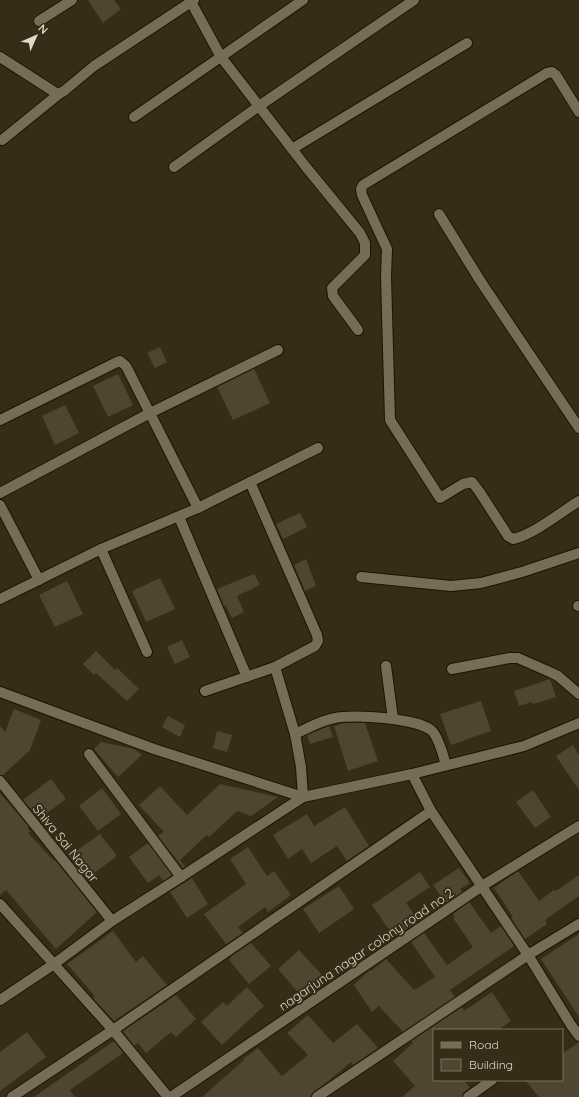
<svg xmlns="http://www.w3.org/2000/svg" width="579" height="1097" font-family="Quicksand,sans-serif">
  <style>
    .building { fill: #4f4530 }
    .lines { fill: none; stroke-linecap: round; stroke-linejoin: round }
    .minor-casing { stroke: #1d1502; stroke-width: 12 }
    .minor { stroke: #776d56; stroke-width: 10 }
    .labels { text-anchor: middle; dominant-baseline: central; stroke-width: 4; stroke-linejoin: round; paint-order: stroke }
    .street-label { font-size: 13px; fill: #ded8cb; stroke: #362d18 }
  </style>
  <rect width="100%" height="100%" fill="#362d18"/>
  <!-- building -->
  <g class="building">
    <path d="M 88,0 L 114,0 L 121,9 L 103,23 Z"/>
    <path d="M 160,347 L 167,362 L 155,368 L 147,353 Z"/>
    <path d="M 254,369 L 270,403 L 233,420 L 217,387 Z"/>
    <path d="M 118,374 L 133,405 L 108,417 L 93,386 Z"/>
    <path d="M 65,405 L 79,433 L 55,445 L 42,416 Z"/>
    <path d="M 300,513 L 307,527 L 283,539 L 276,524 Z"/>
    <path d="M 306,559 L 316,586 L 305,591 L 294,565 Z"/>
    <path d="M 254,574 L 260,585 L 237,596 L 244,612 L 232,618 L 225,605 L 224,606 L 217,589 Z"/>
    <path d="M 160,578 L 175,609 L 146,622 L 132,591 Z"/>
    <path d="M 67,581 L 83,614 L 55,627 L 39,595 Z"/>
    <path d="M 182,640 L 190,657 L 175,664 L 167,647 Z"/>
    <path d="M 96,651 L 115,670 L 117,668 L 139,689 L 127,701 L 96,673 L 94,675 L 83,664 Z"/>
    <path d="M 550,679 L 556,697 L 533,704 L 532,702 L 519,706 L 514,691 Z"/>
    <path d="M 481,701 L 491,731 L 451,745 L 440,714 Z"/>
    <path d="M 14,709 L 41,720 L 30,750 L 3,775 L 0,775 L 0,726 L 5,732 Z"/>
    <path d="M 168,716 L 185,725 L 180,737 L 162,727 Z"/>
    <path d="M 344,723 L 365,723 L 378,761 L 348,771 L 334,726 Z"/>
    <path d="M 329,726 L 333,737 L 310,744 L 307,735 Z"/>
    <path d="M 217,731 L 232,735 L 227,752 L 213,748 Z"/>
    <path d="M 101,742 L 134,749 L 142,755 L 118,777 L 94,749 Z"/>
    <path d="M 573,745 L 579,755 L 579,790 L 556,756 Z"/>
    <path d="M 51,779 L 66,799 L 39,819 L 23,800 Z"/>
    <path d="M 220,784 L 278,797 L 251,816 L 237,811 L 209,837 L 207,835 L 180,860 L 185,867 L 183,868 L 158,836 L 164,832 L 139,805 L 160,786 L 187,815 Z"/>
    <path d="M 102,788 L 121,814 L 98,831 L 79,806 Z"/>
    <path d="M 533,790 L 551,817 L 535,828 L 516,802 Z"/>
    <path d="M 0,793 L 29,827 L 27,828 L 30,831 L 28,833 L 54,861 L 55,860 L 97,912 L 56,949 L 6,890 L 0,895 Z"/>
    <path d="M 345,807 L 369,846 L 347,861 L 337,846 L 311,863 L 302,849 L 288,859 L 273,835 L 307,814 L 314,826 Z"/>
    <path d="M 100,834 L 117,856 L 86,879 L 69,856 Z"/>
    <path d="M 148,843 L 172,875 L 163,881 L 159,875 L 148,883 L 129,857 Z"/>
    <path d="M 248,847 L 267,876 L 274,871 L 291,895 L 268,912 L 265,907 L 238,927 L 243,933 L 226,944 L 204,914 L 246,884 L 230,859 Z"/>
    <path d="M 459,868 L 470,883 L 460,889 L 462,892 L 446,903 L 433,885 Z"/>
    <path d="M 518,871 L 539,901 L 554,890 L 556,891 L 579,875 L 579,896 L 545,920 L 547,924 L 525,939 L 511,918 L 513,917 L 494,888 Z"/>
    <path d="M 420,872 L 430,887 L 406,903 L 414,914 L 412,915 L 417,922 L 404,931 L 400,924 L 390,931 L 372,905 Z"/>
    <path d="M 192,878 L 208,904 L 187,918 L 170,892 Z"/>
    <path d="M 339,886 L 354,909 L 319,933 L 303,909 Z"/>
    <path d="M 469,902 L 491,933 L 501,926 L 514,946 L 450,990 L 455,997 L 403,1032 L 379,1006 L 372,1012 L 354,985 L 370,970 L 371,971 L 386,959 L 414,990 L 435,977 L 411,942 L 424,933 L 447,965 L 473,947 L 453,918 L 455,917 L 453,914 Z"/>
    <path d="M 113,931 L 136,962 L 143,956 L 167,985 L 114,1021 L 93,998 L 95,996 L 67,964 Z"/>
    <path d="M 579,934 L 579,1017 L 541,959 Z"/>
    <path d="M 251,943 L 271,966 L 249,984 L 229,960 L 233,955 Z"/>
    <path d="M 299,950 L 321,974 L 321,979 L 301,996 L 278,969 Z"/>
    <path d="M 247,987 L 264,1006 L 222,1045 L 201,1022 L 223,1002 L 227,1006 Z"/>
    <path d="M 492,992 L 511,1021 L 498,1030 L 434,1030 L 434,1080 L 464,1080 L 470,1088 L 464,1092 L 462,1097 L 402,1097 L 415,1086 L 393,1061 L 413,1043 L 411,1041 L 462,1007 L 464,1011 Z"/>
    <path d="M 176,995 L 196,1019 L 176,1037 L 171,1032 L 146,1053 L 138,1043 L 134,1046 L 123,1031 Z"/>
    <path d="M 308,1015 L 333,1043 L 357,1024 L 378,1048 L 353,1065 L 351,1062 L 327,1082 L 313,1092 L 311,1097 L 202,1097 L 244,1060 L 243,1059 L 258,1048 L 282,1076 L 308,1055 L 287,1033 Z"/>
    <path d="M 27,1032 L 46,1057 L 0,1091 L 0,1052 Z"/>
    <path d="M 114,1041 L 123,1053 L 70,1090 L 75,1097 L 34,1097 Z"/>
    <path d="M 579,1042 L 579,1097 L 539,1097 L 525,1080 L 562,1080 L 562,1054 Z"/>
  </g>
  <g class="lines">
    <defs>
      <g id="minor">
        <path d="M 190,0 L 221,57 L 306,167 L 360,233 L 365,243 L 365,255 L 332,288 L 333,296 L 358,330"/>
        <path d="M 39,21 L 72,0"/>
        <path d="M 0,57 L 56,93 L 60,93 L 64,91 L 94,66 L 194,0"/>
        <path d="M 579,112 L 556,75 L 552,72 L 547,73 L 363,185 L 361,189 L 362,195 L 387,249 L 386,277 L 390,420 L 440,498 L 463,484 L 472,482 L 479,491 L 508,536 L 513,539 C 533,535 561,512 579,501"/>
        <path d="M 134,117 L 303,0"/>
        <path d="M 2,140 L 60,93"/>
        <path d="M 292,149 L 467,43"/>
        <path d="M 174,167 L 259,106 L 414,0"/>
        <path d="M 439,214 L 481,282 L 579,428"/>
        <path d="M 0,420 L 115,363 L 120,361 L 126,366 L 198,508"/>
        <path d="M 250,482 L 317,635 L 318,641 L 315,646 L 275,667"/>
        <path d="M 0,493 L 150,413 L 278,350"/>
        <path d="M 0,505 L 39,580"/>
        <path d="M 179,517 L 247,677"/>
        <path d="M 101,549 L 147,652"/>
        <path d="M 361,577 L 451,586 L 481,583 L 522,572 L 579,553"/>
        <path d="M 0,599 L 101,549 L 198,508 L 318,448"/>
        <path d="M 578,606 L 579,606"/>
        <path d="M 386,666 L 393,719"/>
        <path d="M 452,669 L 510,658 L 518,658 L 552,673 L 558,676 L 579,694"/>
        <path d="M 0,692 L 154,749 L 303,797 L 412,774 L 524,746 L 579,723"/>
        <path d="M 295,734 C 308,728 322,720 335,718 C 352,714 422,718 433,732 C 440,741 443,755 446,765"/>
        <path d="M 89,754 L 181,877"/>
        <path d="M 412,774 L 431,811 L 528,955 L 571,1025 L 579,1036"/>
        <path d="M 0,781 L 112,921"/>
        <path d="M 0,904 L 113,1030 L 168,1097"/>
        <path d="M 0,1000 L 54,964 L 112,921 L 181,877 L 303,797 L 301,767 L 295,734 L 275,667 L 205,691"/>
        <path d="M 12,1097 L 113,1030 L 431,811"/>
        <path d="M 171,1097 L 482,886 L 579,826"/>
        <path d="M 317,1097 L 528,955 L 579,924"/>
        <path d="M 468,1097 L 492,1080"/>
      </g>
    </defs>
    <!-- minor casing -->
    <use href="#minor" class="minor-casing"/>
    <!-- minor -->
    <use href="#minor" class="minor"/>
  </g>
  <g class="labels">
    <!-- street labels -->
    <g class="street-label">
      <text transform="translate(66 843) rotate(51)">Shiva Sai Nagar</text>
      <text transform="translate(366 949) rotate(-34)">nagarjuna nagar colony road no 2</text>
    </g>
  </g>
  <!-- legend -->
  <rect x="433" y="1029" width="130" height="52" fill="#362d18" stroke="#797160"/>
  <rect x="441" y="1042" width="20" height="6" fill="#776d56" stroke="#797160"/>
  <text x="469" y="1049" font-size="12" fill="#ded8cb">Road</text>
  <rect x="441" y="1059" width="20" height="12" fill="#4f4530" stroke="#797160"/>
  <text x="469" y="1069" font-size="12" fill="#ded8cb">Building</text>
  <!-- north arrow -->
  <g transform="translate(36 36) rotate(45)" stroke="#362d18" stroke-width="3" paint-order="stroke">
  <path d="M0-3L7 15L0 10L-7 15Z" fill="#ded8cb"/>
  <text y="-6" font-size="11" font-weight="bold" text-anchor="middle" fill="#ded8cb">N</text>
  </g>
</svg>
